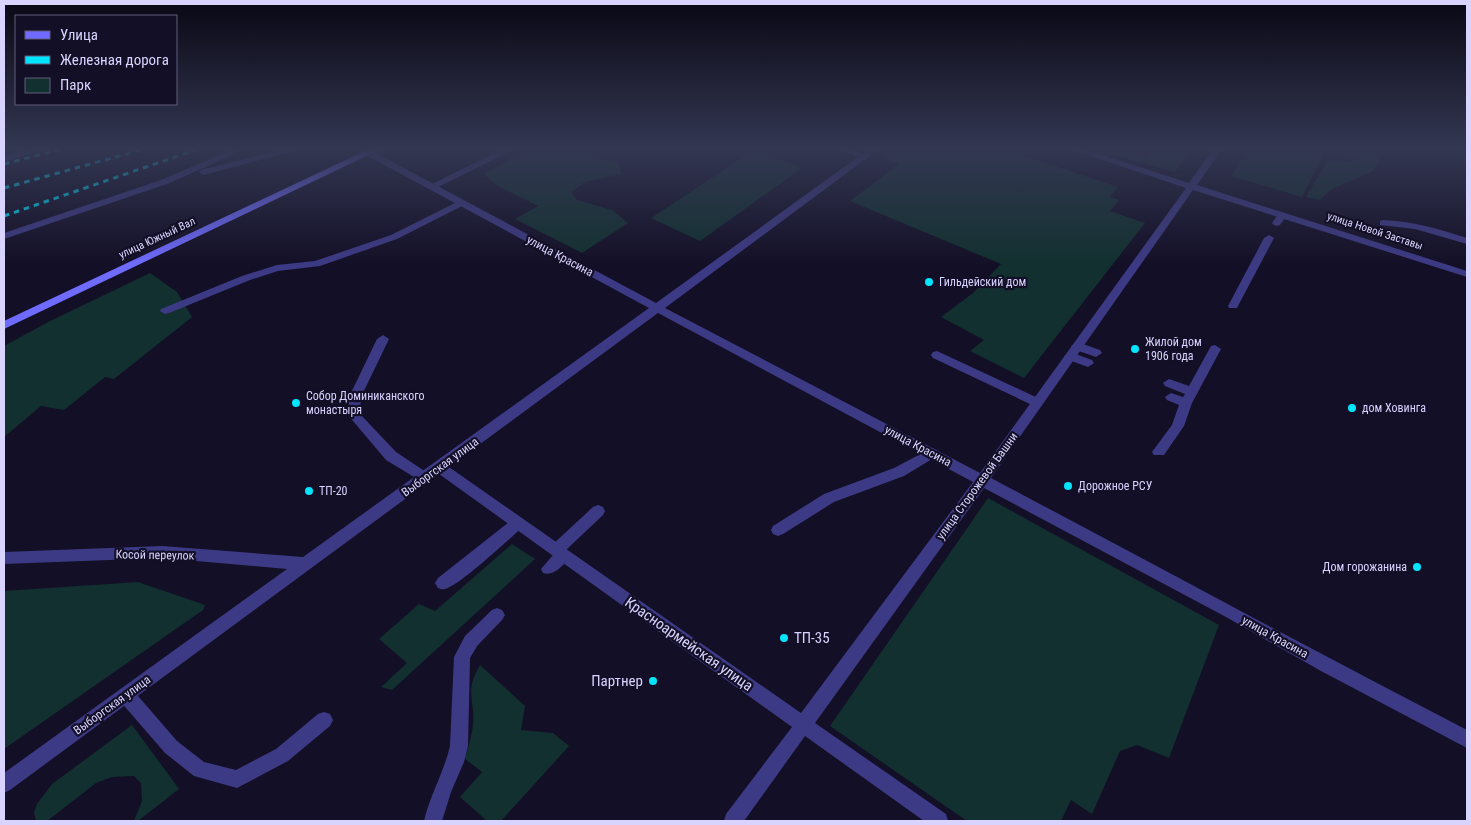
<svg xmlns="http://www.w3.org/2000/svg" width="1471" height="825" font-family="'Roboto Condensed',sans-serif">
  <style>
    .green { fill: #12302f }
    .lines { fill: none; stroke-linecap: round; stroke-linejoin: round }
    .lane { fill: #3d3a85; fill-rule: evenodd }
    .street { fill: #3d3a85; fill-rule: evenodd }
    .secondary { fill: #6f6bff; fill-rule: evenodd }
    .rail { stroke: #00e5ff; stroke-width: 3; stroke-dasharray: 5.5 5; stroke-linecap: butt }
    .poi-dot { fill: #00e5ff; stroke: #130f26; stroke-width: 2 }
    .labels { text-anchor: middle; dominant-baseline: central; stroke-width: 4.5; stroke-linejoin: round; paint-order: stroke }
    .far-street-label { font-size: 11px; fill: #d9d4ff; stroke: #130f26 }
    .street-label { font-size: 12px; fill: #d9d4ff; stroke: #130f26 }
    .poi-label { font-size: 12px; fill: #d9d4ff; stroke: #130f26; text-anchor: start }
    .near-poi-label { font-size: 15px; fill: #d9d4ff; stroke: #130f26; text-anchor: start }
    .near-street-label { font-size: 15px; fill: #d9d4ff; stroke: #130f26 }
  </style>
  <rect width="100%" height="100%" fill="#130f26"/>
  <!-- green -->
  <g class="green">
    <path d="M 530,149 L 585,149 L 597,157 L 619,163 L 621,174 L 585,182 L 571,192 L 577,200 L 612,210 L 628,223 L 582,253 L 515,219 L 538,206 L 497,186 L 484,174 Z"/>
    <path d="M 896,149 L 1019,149 L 1022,155 L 1118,187 L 1110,197 L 1119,200 L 1110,211 L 1145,223 L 1024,378 L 970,351 L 984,340 L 941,317 L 973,293 L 1001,264 L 850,201 L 899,164 L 883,158 Z"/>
    <path d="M 1121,149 L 1146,157 L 1153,149 L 1192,149 L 1175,172 L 1110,154 Z"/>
    <path d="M 1248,149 L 1326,149 L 1302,197 L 1231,176 Z"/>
    <path d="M 1336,149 L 1369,149 L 1383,156 L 1373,171 L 1343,184 L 1329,191 L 1320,200 L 1306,197 L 1327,161 L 1352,162 L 1353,158 Z"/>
    <path d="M 754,150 L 802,168 L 700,241 L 651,218 Z"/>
    <path d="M 150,273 L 177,292 L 192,317 L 114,379 L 105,377 L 64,410 L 41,406 L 4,437 L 4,346 L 48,322 Z"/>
    <path d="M 988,498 L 1219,625 L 1169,758 L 1137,745 L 1120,751 L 1092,814 L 1071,800 L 1061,821 L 967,821 L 830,726 Z"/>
    <path d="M 512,544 L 535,559 L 392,690 L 381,687 L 407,663 L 379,639 L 419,604 L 435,611 Z"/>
    <path d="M 138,582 L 205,605 L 203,610 L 4,749 L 4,591 Z"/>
    <path d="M 480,665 L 525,706 L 521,730 L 553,733 L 569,746 L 501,821 L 487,821 L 460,797 L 482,772 L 465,759 C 468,748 472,735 473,724 C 475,697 464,693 480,665 Z"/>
    <path d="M 132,725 L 179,789 L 138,821 L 134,821 L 142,801 L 141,783 L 134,776 L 112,777 L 96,783 L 47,821 L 36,821 L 34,812 L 37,804 L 52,784 Z"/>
  </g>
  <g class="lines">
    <!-- lane -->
    <g class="lane">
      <path d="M 30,149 L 45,149 L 4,162 L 4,156 Z"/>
      <path d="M 234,149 L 246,149 L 167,184 L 4,239 L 4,233 L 161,180 Z"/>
      <path d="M 286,149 L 302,149 L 203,175 L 199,172 L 200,170 Z"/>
      <path d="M 503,149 L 515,149 L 434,189 L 431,190 L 426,187 Z"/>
      <path d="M 838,149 L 851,149 L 869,157 L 865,160 Z"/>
      <path d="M 461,200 L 466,203 L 464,205 L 397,239 L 320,266 L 278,271 L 250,280 L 169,313 L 165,314 L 160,311 L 161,309 L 242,276 L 277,265 L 315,261 L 391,235 Z"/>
      <path d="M 1282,212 L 1287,215 L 1280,225 L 1277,226 L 1274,225 L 1272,223 L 1279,213 Z"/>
      <path d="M 1383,220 C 1412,221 1439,229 1467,238 L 1467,244 L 1415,229 L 1380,225 L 1380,221 Z"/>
      <path d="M 1269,235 L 1274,238 L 1238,306 L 1237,308 L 1229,308 L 1228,306 L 1264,238 Z"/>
      <path d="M 383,335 L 389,339 L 361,397 L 360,414 L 396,452 L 429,474 L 431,478 L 429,482 L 424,483 L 386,460 L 348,415 L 349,397 L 377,339 Z"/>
      <path d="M 1077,342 L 1100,350 L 1102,353 L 1096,357 L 1073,349 L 1071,346 Z"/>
      <path d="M 1215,345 L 1221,349 L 1192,403 L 1184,426 L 1164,455 L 1154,455 L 1152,452 L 1172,425 L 1179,405 L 1167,400 L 1165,397 L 1171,393 L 1183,397 L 1185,394 L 1165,386 L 1163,383 L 1169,379 L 1189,386 L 1211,346 Z"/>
      <path d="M 937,351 L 1040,399 L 1042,402 L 1036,406 L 1032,405 L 933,358 L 931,355 L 933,352 Z"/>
      <path d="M 1070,352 L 1092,360 L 1094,363 L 1088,367 L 1066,359 L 1064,356 Z"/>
      <path d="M 932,448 L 937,450 L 939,453 L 937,456 L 904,476 L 834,502 L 783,534 L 778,536 L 773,534 L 771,530 L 773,526 L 824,494 L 894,468 Z"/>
      <path d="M 598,505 L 603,507 L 605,511 L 603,515 L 566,550 L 570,555 C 566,564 553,577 543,573 L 541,569 L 553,555 L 549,550 L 551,546 L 593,507 Z"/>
      <path d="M 518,517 L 523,519 L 525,523 L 523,527 C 509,539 459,586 445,589 C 442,590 441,589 438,588 L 435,583 L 438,578 L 513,519 Z"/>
      <path d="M 497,608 L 502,610 L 505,615 L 502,620 L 477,646 L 470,658 L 468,746 L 464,762 L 451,792 L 442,821 L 424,821 C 430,795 444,772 450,746 L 454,657 L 465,636 L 492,610 Z"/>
      <path d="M 126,687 L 132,689 L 177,741 L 204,762 L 236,770 L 276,749 L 318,714 L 324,712 L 330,714 L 333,720 L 330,726 L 288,761 L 237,788 L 194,776 L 165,753 L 120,701 L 118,695 L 120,689 Z"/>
    </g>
    <!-- street -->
    <path class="street" d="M 869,149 L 879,149 L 665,308 L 980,473 L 1186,188 L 1070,149 L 1084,149 L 1189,183 L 1213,149 L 1222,149 L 1197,185 L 1467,271 L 1467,277 L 1193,190 L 991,478 C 1150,562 1308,648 1467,730 L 1467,748 L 1321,671 L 1226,617 L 984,488 L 815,723 L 946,814 L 948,821 L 924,821 L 805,736 L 744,821 L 724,821 L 726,814 L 792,727 L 439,474 L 10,790 L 4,793 L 4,773 L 287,569 L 162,558 L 4,564 L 4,552 L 162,546 L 303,557 L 649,308 L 366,155 L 366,151 L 372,151 L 656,303 ZM 658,313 L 973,482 L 801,713 L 449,467 Z"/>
    <!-- secondary -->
    <path class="secondary" d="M 369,149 L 381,149 L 4,329 L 4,321 Z"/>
    <!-- rail -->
    <g class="rail">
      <path d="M 4,164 L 62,149"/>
      <path d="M 4,188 L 144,149"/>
      <path d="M 4,216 L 198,149"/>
    </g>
  </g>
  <!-- sky -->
  <linearGradient id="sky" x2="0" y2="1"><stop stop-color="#0a0815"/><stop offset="0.56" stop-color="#333752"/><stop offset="1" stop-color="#333752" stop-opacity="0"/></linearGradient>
  <rect width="1471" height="265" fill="url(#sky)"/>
  <!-- markers -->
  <g class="poi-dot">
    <circle cx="929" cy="282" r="5"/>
    <circle cx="1135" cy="349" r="5"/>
    <circle cx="296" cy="403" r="5"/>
    <circle cx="1352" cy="408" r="5"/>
    <circle cx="1068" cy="486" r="5"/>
    <circle cx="309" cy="491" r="5"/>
    <circle cx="1417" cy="567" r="5"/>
    <circle cx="784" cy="638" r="5"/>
    <circle cx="653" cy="681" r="5"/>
  </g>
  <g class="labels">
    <!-- far-street labels -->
    <g class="far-street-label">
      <text transform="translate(1375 231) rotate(18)">улица Новой Заставы</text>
      <text transform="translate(157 238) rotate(-25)">улица Южный Вал</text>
    </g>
    <!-- street labels -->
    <g class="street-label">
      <text transform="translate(560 256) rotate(28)">улица Красина</text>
      <text transform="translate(918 446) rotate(28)">улица Красина</text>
      <text transform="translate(440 467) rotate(-36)">Выборгская улица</text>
      <text transform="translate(977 486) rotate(-54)">улица Сторожевой Башни</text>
      <text transform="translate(155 555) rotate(1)">Косой переулок</text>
      <text transform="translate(1275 637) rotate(29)">улица Красина</text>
      <text transform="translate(112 705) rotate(-36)">Выборгская улица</text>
    </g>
    <!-- poi labels -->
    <g class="poi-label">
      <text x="939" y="282">Гильдейский дом</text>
      <text x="1145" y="342">Жилой дом<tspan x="1145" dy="14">1906 года</tspan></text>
      <text x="306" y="396">Собор Доминиканского<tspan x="306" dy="14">монастыря</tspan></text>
      <text x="1362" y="408">дом Ховинга</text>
      <text x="1078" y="486">Дорожное РСУ</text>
      <text x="319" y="491">ТП-20</text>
      <text x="1407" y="567" text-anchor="end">Дом горожанина</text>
    </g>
    <!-- near-poi labels -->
    <g class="near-poi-label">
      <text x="794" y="638">ТП-35</text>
      <text x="643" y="681" text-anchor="end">Партнер</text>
    </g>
    <!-- near-street labels -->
    <g class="near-street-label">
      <text transform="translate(689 644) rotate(35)">Красноармейская улица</text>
    </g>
  </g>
  <!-- border -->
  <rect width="1471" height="825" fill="none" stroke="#d9d4ff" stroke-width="10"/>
  <!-- legend -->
  <rect x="15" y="15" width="162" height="90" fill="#130f26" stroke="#625e7d"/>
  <rect x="25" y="31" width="25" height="8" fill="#6f6bff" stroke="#625e7d"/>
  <text x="60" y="40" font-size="15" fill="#d9d4ff">Улица</text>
  <rect x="25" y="56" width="25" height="8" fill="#00e5ff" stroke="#625e7d"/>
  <text x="60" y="65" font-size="15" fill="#d9d4ff">Железная дорога</text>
  <rect x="25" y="78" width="25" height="15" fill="#12302f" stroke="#625e7d"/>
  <text x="60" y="90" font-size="15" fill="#d9d4ff">Парк</text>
</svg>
